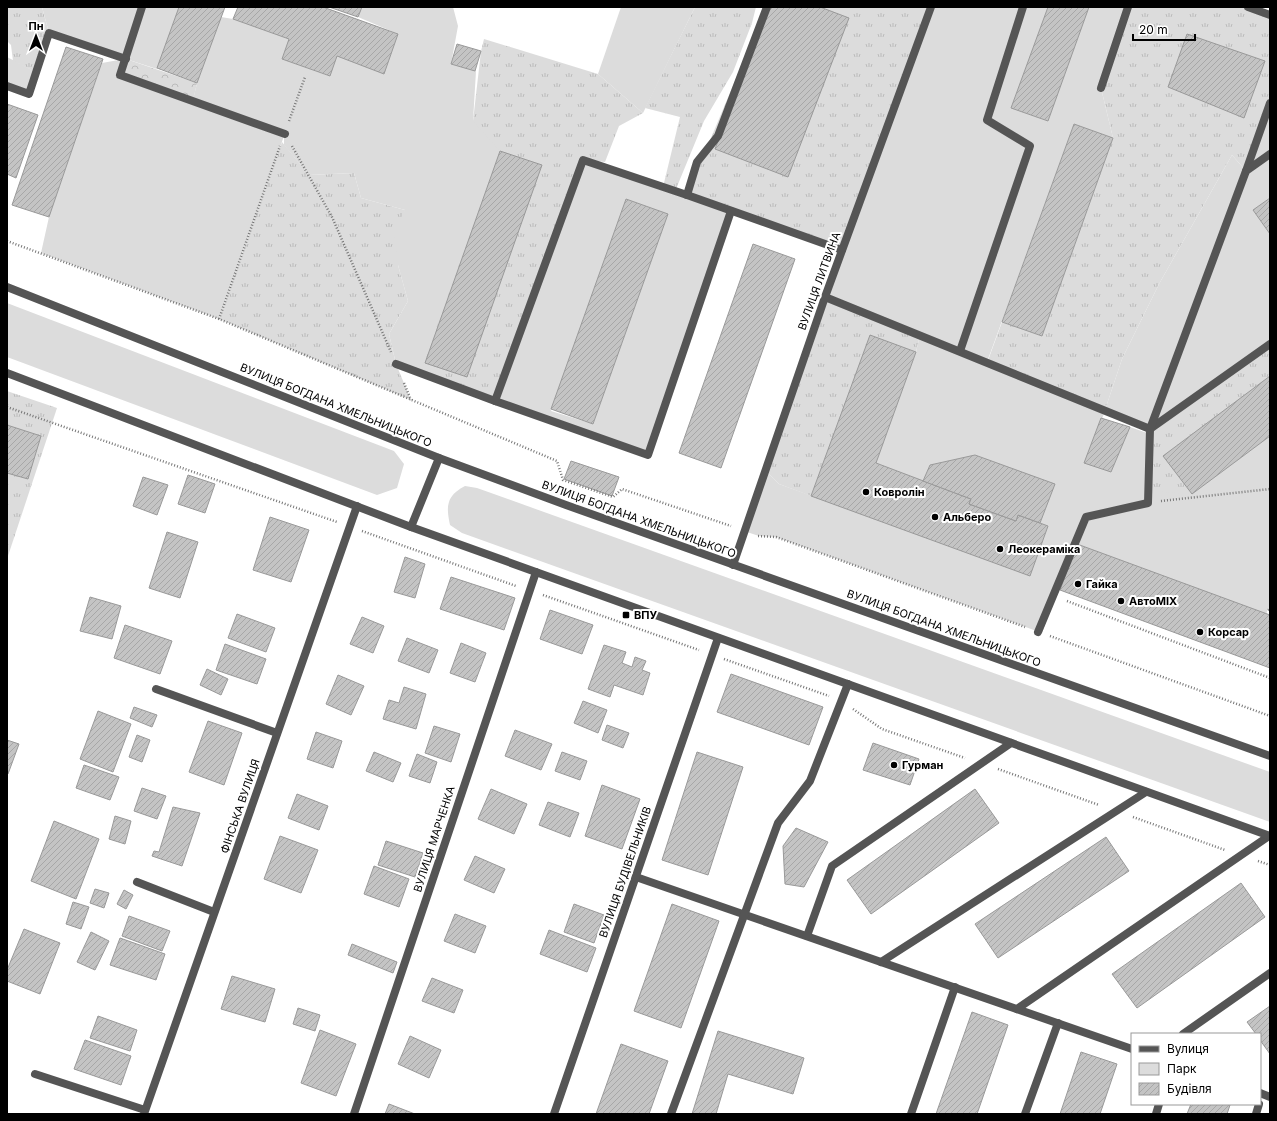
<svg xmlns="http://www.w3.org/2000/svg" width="1277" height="1121" font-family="Inter,sans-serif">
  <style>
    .grass { fill: url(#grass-tufts) }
    .forest { fill: url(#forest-crowns) }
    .park { fill: #dcdcdc; fill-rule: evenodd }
    .building { fill: url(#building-hatch); stroke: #999 }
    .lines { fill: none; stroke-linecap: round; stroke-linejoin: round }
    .path { stroke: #777; stroke-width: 2.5; stroke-dasharray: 1 2; stroke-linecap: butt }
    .service { stroke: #555; stroke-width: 8 }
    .minor { stroke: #555; stroke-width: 8 }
    .tertiary { stroke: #555; stroke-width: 8 }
    .poi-dot { fill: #000; stroke: #fff; stroke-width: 1.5 }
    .labels { text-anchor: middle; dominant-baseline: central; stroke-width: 4; stroke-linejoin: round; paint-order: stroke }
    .street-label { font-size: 11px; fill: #000; stroke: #fff }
    .poi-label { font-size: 11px; font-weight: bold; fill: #000; stroke: #fff; text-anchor: start }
  </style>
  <defs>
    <pattern id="grass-tufts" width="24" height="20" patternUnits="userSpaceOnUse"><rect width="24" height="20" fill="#dcdcdc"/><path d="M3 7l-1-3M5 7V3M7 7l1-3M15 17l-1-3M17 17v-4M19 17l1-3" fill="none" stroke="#bbb"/></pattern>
    <pattern id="forest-crowns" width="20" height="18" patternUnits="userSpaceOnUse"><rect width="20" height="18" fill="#dcdcdc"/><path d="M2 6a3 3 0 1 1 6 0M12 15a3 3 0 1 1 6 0" fill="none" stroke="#bbb"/></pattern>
    <pattern id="building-hatch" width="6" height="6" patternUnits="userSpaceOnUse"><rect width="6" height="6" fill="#c4c4c4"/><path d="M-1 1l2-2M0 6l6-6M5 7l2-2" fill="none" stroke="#a7a7a7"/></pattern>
  </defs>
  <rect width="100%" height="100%" fill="#fff"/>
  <!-- grass -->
  <g class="grass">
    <path d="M 7,7 L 42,7 L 49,33 L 36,72 L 13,61 L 11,45 L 7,41 Z"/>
    <path d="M 695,7 L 756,7 L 752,23 L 733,72 L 704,121 L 676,189 L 663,187 L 680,117 L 645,108 Z"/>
    <path d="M 766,7 L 931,7 L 842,250 L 687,195 Z"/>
    <path d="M 1128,7 L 1248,7 L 1270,15 L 1270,103 L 1246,171 L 1232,155 L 1159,284 L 1122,359 L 1105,410 L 987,363 L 1002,322 L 1042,336 L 1113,138 L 1101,88 Z"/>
    <path d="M 484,39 L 598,74 L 643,113 L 619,126 L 605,162 L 583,160 L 495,401 L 420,373 L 473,121 L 481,51 Z"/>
    <path d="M 282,142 L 309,175 L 354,173 L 361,198 L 405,210 L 398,265 L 408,301 L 389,334 L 396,364 L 411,400 L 219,319 Z"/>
    <path d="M 825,297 L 920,335 L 916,352 L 871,336 L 811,496 L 779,484 L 765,470 Z"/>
    <path d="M 1270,344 L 1270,436 L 1192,494 L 1148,503 L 1150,429 Z"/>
    <path d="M 7,391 L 57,408 L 7,559 Z"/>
  </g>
  <!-- forest -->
  <path class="forest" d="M 126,59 L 197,83 L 193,101 L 120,75 Z"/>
  <!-- park -->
  <g class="park">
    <path d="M 42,7 L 179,7 L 157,69 L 126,59 L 120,75 L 193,100 L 197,83 L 221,17 L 233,19 L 289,39 L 282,59 L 329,76 L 337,56 L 384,73 L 398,34 L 358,17 L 362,7 L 453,7 L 458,26 L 451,64 L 476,71 L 473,121 L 500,151 L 420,373 L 396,364 L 389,334 L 408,301 L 398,265 L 394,232 L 405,210 L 361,198 L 354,173 L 309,175 L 284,145 L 284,136 L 219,319 L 41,253 L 49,217 L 102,63 L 124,59 L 49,33 Z"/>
    <path d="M 621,7 L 695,7 L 643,113 L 598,74 Z"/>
    <path d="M 932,7 L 1048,7 L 1011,108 L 1048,121 L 1089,7 L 1128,7 L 1101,88 L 1113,138 L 1074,124 L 987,362 L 1105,410 L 1122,359 L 1159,284 L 1232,155 L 1246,171 L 1270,103 L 1270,198 L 1253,210 L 1270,234 L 1270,344 L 1150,429 L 1105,411 L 1085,463 L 1111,472 L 1130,427 L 1150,434 L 1149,491 L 1192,494 L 1270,436 L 1270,605 L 1266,614 L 1077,544 L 1053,602 L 1042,633 L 776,537 L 759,536 L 744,531 L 765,470 L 779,484 L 1030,575 L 1048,526 L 1040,523 L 1054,484 L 975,455 L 930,465 L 923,481 L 876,463 L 916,352 L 920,335 L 825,297 Z"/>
    <path d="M 7,57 L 36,72 L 29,94 L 7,86 Z"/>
    <path d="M 583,160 L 731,211 L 648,455 L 495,401 ZM 626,199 L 668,214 L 593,424 L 551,411 Z"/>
    <path d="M 7,303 L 394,451 L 404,464 L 397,488 L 377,495 L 7,357 Z"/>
    <path d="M 465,486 L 477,488 L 1270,772 L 1270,822 L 462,533 L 450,525 C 446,506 446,496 465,486 Z"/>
  </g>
  <!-- building -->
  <g class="building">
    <path d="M 179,7 L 225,7 L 197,83 L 157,68 Z"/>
    <path d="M 238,7 L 323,7 L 398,34 L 384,74 L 337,56 L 330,76 L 282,59 L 289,39 L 233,19 Z"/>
    <path d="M 329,7 L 362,7 L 358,17 Z"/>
    <path d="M 769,7 L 820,7 L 849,18 L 788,177 L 715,149 Z"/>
    <path d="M 1048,7 L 1089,7 L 1048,121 L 1011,108 Z"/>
    <path d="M 1187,34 L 1265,61 L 1244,118 L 1168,87 Z"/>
    <path d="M 457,44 L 481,51 L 475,71 L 451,64 Z"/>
    <path d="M 66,47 L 103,59 L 49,217 L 12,205 Z"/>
    <path d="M 7,104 L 38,115 L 16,178 L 7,174 Z"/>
    <path d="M 1074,124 L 1113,138 L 1042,336 L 1002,322 Z"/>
    <path d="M 500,151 L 542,165 L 467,377 L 425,363 Z"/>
    <path d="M 1270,198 L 1270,234 L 1253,210 Z"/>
    <path d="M 626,199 L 668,214 L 593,424 L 551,409 Z"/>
    <path d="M 753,244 L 795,259 L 721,468 L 679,453 Z"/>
    <path d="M 870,335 L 916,352 L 876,463 L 971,499 L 969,504 L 1016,521 L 1018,515 L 1048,526 L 1030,576 L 811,496 Z"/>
    <path d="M 1270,376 L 1270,436 L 1192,494 L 1163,456 Z"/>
    <path d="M 1101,418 L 1130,427 L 1111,472 L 1084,463 Z"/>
    <path d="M 7,425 L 41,436 L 28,479 L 7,473 Z"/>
    <path d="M 975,455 L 1055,484 L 1040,523 L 1018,515 L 1016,521 L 969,504 L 971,499 L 923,481 L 930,465 Z"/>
    <path d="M 571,461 L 619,477 L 612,496 L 564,479 Z"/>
    <path d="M 188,475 L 215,484 L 205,513 L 178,504 Z"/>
    <path d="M 143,477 L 168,485 L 157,515 L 133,506 Z"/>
    <path d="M 270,517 L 309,530 L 291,582 L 253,570 Z"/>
    <path d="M 167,532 L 198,542 L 180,598 L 149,588 Z"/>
    <path d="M 1077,544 L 1270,615 L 1270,668 L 1060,590 Z"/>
    <path d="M 405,557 L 425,564 L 415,598 L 394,592 Z"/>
    <path d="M 451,577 L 515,598 L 504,630 L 440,609 Z"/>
    <path d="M 90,597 L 121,606 L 112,639 L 80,631 Z"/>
    <path d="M 550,610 L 593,625 L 582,654 L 540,639 Z"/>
    <path d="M 237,614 L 275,628 L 266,652 L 228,638 Z"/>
    <path d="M 362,617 L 384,626 L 373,653 L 350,644 Z"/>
    <path d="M 125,625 L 172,641 L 160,674 L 114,658 Z"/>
    <path d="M 407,638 L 438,650 L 429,673 L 398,661 Z"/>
    <path d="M 461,643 L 486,653 L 475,682 L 450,673 Z"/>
    <path d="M 225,644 L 266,659 L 257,684 L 216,670 Z"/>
    <path d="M 604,645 L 626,652 L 622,663 L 632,667 L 635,657 L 646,661 L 642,670 L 650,673 L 643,695 L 614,685 L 610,697 L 588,689 Z"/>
    <path d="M 207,669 L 228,679 L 221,695 L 200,685 Z"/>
    <path d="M 731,674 L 823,707 L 809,745 L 717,712 Z"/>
    <path d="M 338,675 L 364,686 L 351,715 L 326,704 Z"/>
    <path d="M 404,687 L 426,694 L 416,729 L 383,719 L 389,700 L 399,703 Z"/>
    <path d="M 583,701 L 607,710 L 598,733 L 574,723 Z"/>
    <path d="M 134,707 L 157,715 L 152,727 L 130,718 Z"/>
    <path d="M 98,711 L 131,724 L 113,772 L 80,759 Z"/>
    <path d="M 208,721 L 242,733 L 224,785 L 189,772 Z"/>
    <path d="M 607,725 L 629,733 L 623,748 L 602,740 Z"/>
    <path d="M 434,726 L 460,734 L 451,762 L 425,753 Z"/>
    <path d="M 515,730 L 552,744 L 541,770 L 505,756 Z"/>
    <path d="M 316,732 L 342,741 L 333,768 L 307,759 Z"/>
    <path d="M 137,735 L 150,740 L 142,762 L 129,757 Z"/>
    <path d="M 7,740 L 19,744 L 8,774 L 7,774 Z"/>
    <path d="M 873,743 L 919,759 L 910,785 L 863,770 Z"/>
    <path d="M 374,752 L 401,763 L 393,782 L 366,771 Z"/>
    <path d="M 562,752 L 587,761 L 580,780 L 555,771 Z"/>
    <path d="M 697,752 L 743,767 L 708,875 L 662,860 Z"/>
    <path d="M 417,754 L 437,762 L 430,783 L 409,776 Z"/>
    <path d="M 84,765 L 119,777 L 110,800 L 76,788 Z"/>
    <path d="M 602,785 L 640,799 L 622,849 L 585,836 Z"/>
    <path d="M 142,788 L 166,796 L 157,819 L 134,811 Z"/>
    <path d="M 491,789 L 527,804 L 514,834 L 478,819 Z"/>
    <path d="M 975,789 L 999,823 L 871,914 L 847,880 Z"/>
    <path d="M 297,794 L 328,806 L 319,830 L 288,818 Z"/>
    <path d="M 548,802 L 579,813 L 570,837 L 539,825 Z"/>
    <path d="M 173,807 L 200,813 L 182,866 L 152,856 L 154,851 L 159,852 Z"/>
    <path d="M 115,816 L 131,821 L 125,844 L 109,839 Z"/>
    <path d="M 54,821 L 99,839 L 76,899 L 31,881 Z"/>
    <path d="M 796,828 L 828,842 L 804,887 L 785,884 L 783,846 Z"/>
    <path d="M 280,836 L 318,850 L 301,893 L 264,879 Z"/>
    <path d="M 1106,837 L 1129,871 L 998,958 L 975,924 Z"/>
    <path d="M 386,841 L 423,853 L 415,877 L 378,865 Z"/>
    <path d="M 475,856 L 505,869 L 494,893 L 464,880 Z"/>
    <path d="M 374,866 L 409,879 L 399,907 L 364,894 Z"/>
    <path d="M 1241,883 L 1265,917 L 1137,1008 L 1112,974 Z"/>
    <path d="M 95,889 L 109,893 L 104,908 L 90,903 Z"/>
    <path d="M 124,890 L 133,895 L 126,909 L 117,904 Z"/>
    <path d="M 73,902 L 89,907 L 81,929 L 66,924 Z"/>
    <path d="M 574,904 L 604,915 L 594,943 L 564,932 Z"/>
    <path d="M 672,904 L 719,921 L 681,1028 L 634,1011 Z"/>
    <path d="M 455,914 L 486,926 L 475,953 L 444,941 Z"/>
    <path d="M 129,916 L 170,931 L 162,951 L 122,936 Z"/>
    <path d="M 24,929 L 60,943 L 40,994 L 7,981 L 7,970 Z"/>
    <path d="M 549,930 L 596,948 L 587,972 L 540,954 Z"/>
    <path d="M 91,932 L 109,941 L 95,970 L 77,962 Z"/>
    <path d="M 120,938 L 165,954 L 156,980 L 110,965 Z"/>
    <path d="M 352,944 L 397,962 L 393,973 L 348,955 Z"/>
    <path d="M 232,976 L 275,989 L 265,1022 L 221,1009 Z"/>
    <path d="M 432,978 L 463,990 L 454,1013 L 422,1001 Z"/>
    <path d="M 1270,1006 L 1270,1054 L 1260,1040 L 1260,1034 L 1256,1034 L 1247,1022 Z"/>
    <path d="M 298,1008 L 320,1015 L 315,1031 L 293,1024 Z"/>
    <path d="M 972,1012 L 1008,1025 L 977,1114 L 936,1114 Z"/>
    <path d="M 98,1016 L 137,1030 L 130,1051 L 90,1038 Z"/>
    <path d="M 320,1030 L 356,1044 L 336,1096 L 301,1083 Z"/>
    <path d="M 718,1031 L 804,1058 L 793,1094 L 728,1074 L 716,1114 L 692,1114 Z"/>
    <path d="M 410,1036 L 441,1050 L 429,1078 L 398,1064 Z"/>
    <path d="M 85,1040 L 131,1056 L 121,1085 L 74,1069 Z"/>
    <path d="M 621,1044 L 668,1061 L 649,1114 L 596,1114 Z"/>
    <path d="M 1081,1052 L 1117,1064 L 1100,1114 L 1060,1114 Z"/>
    <path d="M 389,1104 L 415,1114 L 385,1114 Z"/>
    <path d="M 1191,1104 L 1228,1104 L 1230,1105 L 1227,1114 L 1187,1114 Z"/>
  </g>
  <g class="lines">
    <!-- path -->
    <g class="path">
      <path d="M 289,121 L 305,77"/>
      <path d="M 292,146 L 332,217 L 391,352"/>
      <path d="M 7,241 L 219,319 L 557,461 L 563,480 L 613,497 L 622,489 L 731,526"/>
      <path d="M 219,319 L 280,146"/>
      <path d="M 404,383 L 411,400"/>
      <path d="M 7,407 L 337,522"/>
      <path d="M 1161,501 L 1270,489"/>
      <path d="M 362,531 L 516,586"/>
      <path d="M 758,536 L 776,537 L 1025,627"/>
      <path d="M 543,595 L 699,650"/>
      <path d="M 1067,601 L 1270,678"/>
      <path d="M 1268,610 L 1270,609"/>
      <path d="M 1050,636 L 1270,716"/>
      <path d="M 724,659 L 829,696"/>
      <path d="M 853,709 L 882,729 L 965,758"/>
      <path d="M 998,769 L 1099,805"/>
      <path d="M 1133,817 L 1225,850"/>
      <path d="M 1258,861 L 1270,865"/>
    </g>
    <!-- service -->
    <g class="service">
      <path d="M 142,7 L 120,75 L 285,134"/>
      <path d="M 767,7 L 718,136 L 697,162 L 687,195 L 842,250"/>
      <path d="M 1248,7 L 1270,15"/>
      <path d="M 7,86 L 29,94 L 49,33 L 126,59"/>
      <path d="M 1101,88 L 1128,7"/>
      <path d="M 1246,171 L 1270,103"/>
      <path d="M 687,195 L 583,160 L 495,401 L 648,455 L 731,211"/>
      <path d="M 825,297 L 1150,429"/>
      <path d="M 960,351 L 1030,146 L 987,120 L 1023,7"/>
      <path d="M 396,364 L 495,401"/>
      <path d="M 1150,429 L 1270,344"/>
      <path d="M 1038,632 L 1086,517 L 1148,503 L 1150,429 L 1246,171 L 1270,154"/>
      <path d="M 636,877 L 1132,1049"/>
      <path d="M 807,936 L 832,866 L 1011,743"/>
      <path d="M 881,962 L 1146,792"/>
      <path d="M 1017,1009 L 1269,836"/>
      <path d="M 1183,1034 L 1270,973"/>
      <path d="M 1260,1093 L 1270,1097"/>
      <path d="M 671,1114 L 778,823 L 810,781 L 848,684"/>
      <path d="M 911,1114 L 955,987"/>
      <path d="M 1025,1114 L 1058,1023"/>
      <path d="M 1156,1114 L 1159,1104"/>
      <path d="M 1256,1114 L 1259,1104"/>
    </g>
    <!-- minor -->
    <g class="minor">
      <path d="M 733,565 L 825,297 L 931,7"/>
      <path d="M 156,689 L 277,733"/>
      <path d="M 137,882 L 214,912"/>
      <path d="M 35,1074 L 145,1110"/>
      <path d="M 144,1114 L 357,506"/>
      <path d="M 354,1114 L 536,572"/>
      <path d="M 554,1114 L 718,638"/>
    </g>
    <!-- tertiary -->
    <g class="tertiary">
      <path d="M 7,287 L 439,458 L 566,505 L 1270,756"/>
      <path d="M 7,373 L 411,527 L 1270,836"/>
      <path d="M 411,527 L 439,458"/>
    </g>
  </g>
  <!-- markers -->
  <g class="poi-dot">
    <circle cx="866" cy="492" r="4"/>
    <circle cx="935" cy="517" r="4"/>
    <circle cx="1000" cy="549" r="4"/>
    <circle cx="1078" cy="584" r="4"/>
    <circle cx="1121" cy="601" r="4"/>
    <rect x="622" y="611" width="8" height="8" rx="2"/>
    <circle cx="1200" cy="632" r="4"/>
    <circle cx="894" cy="765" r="4"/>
  </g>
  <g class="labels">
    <!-- street labels -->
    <g class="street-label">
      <text transform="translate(819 281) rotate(-70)">ВУЛИЦЯ ЛИТВИНА</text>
      <text transform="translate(336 405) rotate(22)">ВУЛИЦЯ БОГДАНА ХМЕЛЬНИЦЬКОГО</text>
      <text transform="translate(639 519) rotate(20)">ВУЛИЦЯ БОГДАНА ХМЕЛЬНИЦЬКОГО</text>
      <text transform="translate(944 628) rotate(20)">ВУЛИЦЯ БОГДАНА ХМЕЛЬНИЦЬКОГО</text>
      <text transform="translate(240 806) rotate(-71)">ФІНСЬКА ВУЛИЦЯ</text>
      <text transform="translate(434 839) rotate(-72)">ВУЛИЦЯ МАРЧЕНКА</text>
      <text transform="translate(625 872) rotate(-71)">ВУЛИЦЯ БУДІВЕЛЬНИКІВ</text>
    </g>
    <!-- poi labels -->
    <g class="poi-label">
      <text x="874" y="492">Ковролін</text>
      <text x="943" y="517">Альберо</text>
      <text x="1008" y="549">Леокераміка</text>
      <text x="1086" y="584">Гайка</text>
      <text x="1129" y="601">АвтоMIX</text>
      <text x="634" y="615">ВПУ</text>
      <text x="1208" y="632">Корсар</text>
      <text x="902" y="765">Гурман</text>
    </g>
  </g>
  <!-- border -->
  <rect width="1277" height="1121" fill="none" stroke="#000000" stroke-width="16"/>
  <!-- legend -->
  <rect x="1131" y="1033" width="130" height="72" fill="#ffffff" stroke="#999999"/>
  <rect x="1139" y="1046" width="20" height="6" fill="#555555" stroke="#999999"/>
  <text x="1167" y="1053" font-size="12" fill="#000000">Вулиця</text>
  <rect x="1139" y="1063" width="20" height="12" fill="#dcdcdc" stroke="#999999"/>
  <text x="1167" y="1073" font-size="12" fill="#000000">Парк</text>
  <rect x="1139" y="1083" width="20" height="12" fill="url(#building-hatch)" stroke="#999999"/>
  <text x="1167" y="1093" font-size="12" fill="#000000">Будівля</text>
  <!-- north arrow -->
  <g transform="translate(36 36)" stroke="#ffffff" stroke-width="3" paint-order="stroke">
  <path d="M0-3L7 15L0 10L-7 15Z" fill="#000000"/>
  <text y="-6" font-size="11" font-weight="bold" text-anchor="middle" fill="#000000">Пн</text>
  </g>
  <!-- scale -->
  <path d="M1133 34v6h62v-6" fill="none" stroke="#000000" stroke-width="2"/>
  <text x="1139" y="34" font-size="12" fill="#000000" stroke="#ffffff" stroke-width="3" paint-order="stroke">20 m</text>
</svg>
